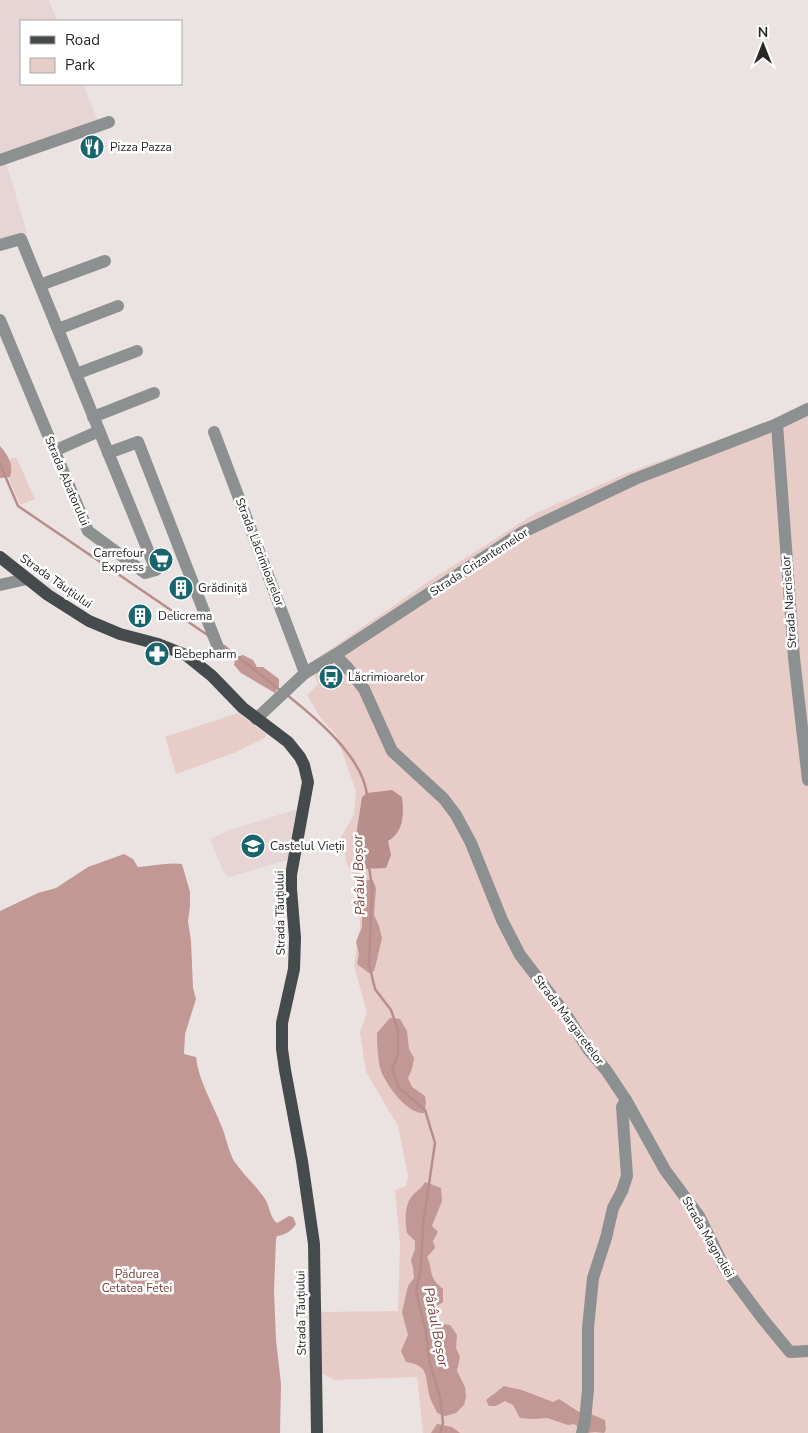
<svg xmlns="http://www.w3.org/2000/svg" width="808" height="1433" font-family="'Nunito Sans',sans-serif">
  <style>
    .built { fill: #e6d5d4 }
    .green { fill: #e8ccc8 }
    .forest { fill: #c19893 }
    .water { fill: #b78e89 }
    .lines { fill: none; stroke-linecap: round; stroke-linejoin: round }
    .stream { stroke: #b78e89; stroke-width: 2.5 }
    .minor { stroke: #8c9090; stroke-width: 12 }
    .major { stroke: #454b4c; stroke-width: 12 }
    .labels { text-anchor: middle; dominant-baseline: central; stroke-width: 5; stroke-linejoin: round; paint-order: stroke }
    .poi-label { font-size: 12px; fill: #292626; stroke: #fff; text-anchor: start }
    .street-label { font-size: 12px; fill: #292626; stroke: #fff }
    .park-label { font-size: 12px; fill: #773e39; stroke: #fff }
    .water-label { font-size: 14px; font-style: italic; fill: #7b413d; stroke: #fff }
  </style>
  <rect width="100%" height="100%" fill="#ebe3e2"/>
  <!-- built -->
  <g class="built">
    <path d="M 0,0 L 49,0 L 57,21 L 21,21 L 21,84 L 83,84 L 102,131 L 6,162 L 27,233 L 0,241 Z"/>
    <path d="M 298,809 L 291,859 L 229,877 L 223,871 L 210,839 L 229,830 Z"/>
  </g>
  <!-- green -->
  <g class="green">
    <path d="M 808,402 L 808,1433 L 423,1433 L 417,1377 L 334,1380 L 320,1372 L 318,1312 L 398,1311 L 400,1245 L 395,1190 L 406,1186 L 408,1176 L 398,1126 L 366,1072 L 360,1032 L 367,1013 L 354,966 L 360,927 L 359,905 L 353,889 L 355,877 L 347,864 L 341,837 L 354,815 L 356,791 L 336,735 L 320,717 L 307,695 L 318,684 L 310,663 L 437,576 L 536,513 L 627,473 L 772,420 Z"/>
    <path d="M 16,457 L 35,499 L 20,505 L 2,462 Z"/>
    <path d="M 238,713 L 266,734 L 265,738 L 234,753 L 176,774 L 165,737 Z"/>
  </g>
  <!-- forest -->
  <g class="forest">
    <path d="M 0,446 C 8,455 14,465 10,477 L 0,478 Z"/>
    <path d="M 243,655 L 253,660 L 257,667 L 263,667 L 279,679 L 279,686 L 275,693 L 241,673 L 234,665 L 236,657 Z"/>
    <path d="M 124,854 L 133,859 L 138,867 C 153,866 167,862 182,864 L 190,892 L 190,906 L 188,921 L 191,941 L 193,988 L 196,999 L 185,1034 L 184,1054 L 196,1057 C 199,1082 212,1102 221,1125 C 226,1136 228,1150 234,1161 C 243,1174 254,1184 263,1196 C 270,1204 269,1217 277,1223 L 289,1216 L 293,1217 L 296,1224 C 292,1231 285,1235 277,1236 L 276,1239 L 274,1290 L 276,1340 L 281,1384 L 280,1433 L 0,1433 L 0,911 L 38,893 L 56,888 L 88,867 Z"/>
    <path d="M 366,880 L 373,880 L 376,888 L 374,915 L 379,926 L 382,938 L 375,968 L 374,971 L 369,973 L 357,964 L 359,954 L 356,942 L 362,927 L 362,901 L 363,897 L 361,887 Z"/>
    <path d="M 390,1018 L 400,1019 L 407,1031 L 409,1049 L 414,1058 L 412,1069 L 408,1078 L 412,1087 L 425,1096 L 426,1103 L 424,1113 C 407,1114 387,1086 381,1071 C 378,1061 377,1044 377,1033 Z"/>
    <path d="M 425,1182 L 441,1188 L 442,1201 L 432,1226 L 438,1232 L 433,1241 L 435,1248 L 427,1257 C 434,1272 427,1276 443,1289 L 443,1302 L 435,1307 L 432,1315 L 443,1324 L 450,1325 L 457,1335 L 456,1348 L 460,1357 L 457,1371 L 465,1387 L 466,1397 L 464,1405 L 456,1413 L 445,1416 L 437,1413 C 435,1407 430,1400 429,1394 C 425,1376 429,1365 406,1362 L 401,1351 L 408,1335 L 402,1312 L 408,1286 L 414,1278 L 413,1268 L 411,1260 L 415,1249 L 415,1241 L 407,1233 C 405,1221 404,1203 414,1194 C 419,1189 422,1188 425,1182 Z"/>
    <path d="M 504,1386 L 522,1390 L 553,1402 L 559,1399 L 579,1412 L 591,1414 L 605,1420 L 606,1430 L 604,1433 L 595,1432 L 587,1433 L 574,1424 L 568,1425 L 547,1418 L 533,1419 L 520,1418 L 513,1405 L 505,1401 L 496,1406 L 489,1406 L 486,1400 Z"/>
    <path d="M 437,1424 L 452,1427 L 460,1433 L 431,1433 Z"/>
  </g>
  <!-- water -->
  <path class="water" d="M 392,790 L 402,797 C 404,814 404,832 388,841 L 391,855 L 386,868 L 363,869 L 354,849 L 362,797 L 367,793 Z"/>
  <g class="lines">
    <!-- stream -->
    <g class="stream">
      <path d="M 0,464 L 18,506 L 209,636"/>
      <path d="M 224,646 L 280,690"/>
      <path d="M 287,695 C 316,718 363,757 367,795"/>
      <path d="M 369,866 L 372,888 L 369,964 L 375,989 L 391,1010 L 398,1030 L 398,1054 L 392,1069 L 399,1088 L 425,1110 L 435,1143 L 423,1225 L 421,1268 L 416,1291 L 426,1332 L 430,1364 L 440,1397 L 443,1423 L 440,1433"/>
    </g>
    <!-- minor -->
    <g class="minor">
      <path d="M 0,160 L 109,122"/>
      <path d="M 0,245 L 21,239 L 156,570 L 145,573 L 88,531 L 0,320"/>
      <path d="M 40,285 L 105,261"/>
      <path d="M 58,329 L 118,306"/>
      <path d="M 76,374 L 137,351"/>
      <path d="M 93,417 L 154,393"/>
      <path d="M 777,424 L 794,658 L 808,780"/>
      <path d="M 214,432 L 305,673"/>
      <path d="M 54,451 L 99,431"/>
      <path d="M 108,453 L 138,442 L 219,650"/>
      <path d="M 0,585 L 27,579"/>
      <path d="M 335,655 L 347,667 L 364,689 L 392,751 L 444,799 L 456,815 L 471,843 L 502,920 L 520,955 L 567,1016 L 588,1049 L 606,1070 L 626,1100 L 665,1170 L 699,1216 L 724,1267 L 762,1318 L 790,1352 L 808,1351"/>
      <path d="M 256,719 L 305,673 L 335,655 L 521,533 L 635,479 L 777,424 L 808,409"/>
      <path d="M 582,1433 L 585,1421 L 588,1389 L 588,1328 L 593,1278 L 606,1238 L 613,1208 L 622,1191 L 627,1176 L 622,1107 L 626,1100"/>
    </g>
    <!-- major -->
    <path class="major" d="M 0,557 L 48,595 L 89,621 L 120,634 L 158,644 L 186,655 L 212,676 L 243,708 L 288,742 L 300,757 L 304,765 L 308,782 L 291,875 L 291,889 L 295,938 L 294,969 L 282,1023 L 282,1049 L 285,1070 L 302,1161 L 314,1244 L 317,1433"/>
  </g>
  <!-- icons -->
  <defs>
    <symbol id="restaurant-disc" viewBox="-11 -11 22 22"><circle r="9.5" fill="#18656d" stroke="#fff"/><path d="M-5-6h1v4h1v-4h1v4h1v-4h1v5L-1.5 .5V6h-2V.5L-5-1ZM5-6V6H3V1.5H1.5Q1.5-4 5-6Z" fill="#fff"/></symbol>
    <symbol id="supermarket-disc" viewBox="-11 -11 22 22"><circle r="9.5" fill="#18656d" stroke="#fff"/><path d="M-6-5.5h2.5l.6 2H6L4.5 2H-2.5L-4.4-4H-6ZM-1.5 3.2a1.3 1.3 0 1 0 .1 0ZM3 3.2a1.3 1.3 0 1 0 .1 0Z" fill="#fff"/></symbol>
    <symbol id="building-disc" viewBox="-11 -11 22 22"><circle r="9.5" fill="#18656d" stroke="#fff"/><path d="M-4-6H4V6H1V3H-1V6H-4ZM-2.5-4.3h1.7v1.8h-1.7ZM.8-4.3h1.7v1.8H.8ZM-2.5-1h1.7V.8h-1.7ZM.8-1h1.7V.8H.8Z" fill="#fff"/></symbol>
    <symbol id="pharmacy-disc" viewBox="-11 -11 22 22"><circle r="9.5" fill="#18656d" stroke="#fff"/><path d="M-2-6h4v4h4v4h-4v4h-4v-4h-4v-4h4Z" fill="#fff"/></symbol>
    <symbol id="bus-disc" viewBox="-11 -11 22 22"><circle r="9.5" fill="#18656d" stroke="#fff"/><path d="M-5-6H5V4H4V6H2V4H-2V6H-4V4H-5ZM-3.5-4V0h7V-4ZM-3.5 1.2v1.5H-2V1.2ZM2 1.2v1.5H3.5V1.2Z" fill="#fff"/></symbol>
    <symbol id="school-disc" viewBox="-11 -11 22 22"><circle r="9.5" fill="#18656d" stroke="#fff"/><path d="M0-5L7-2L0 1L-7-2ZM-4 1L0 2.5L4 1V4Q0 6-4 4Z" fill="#fff"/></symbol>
  </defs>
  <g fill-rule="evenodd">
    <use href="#restaurant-disc" x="78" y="133" width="28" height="28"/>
    <use href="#supermarket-disc" x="147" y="546" width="28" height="28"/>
    <use href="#building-disc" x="167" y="574" width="28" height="28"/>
    <use href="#building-disc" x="126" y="602" width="28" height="28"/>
    <use href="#pharmacy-disc" x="143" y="640" width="28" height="28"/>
    <use href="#bus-disc" x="317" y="663" width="28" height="28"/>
    <use href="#school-disc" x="239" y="832" width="28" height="28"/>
  </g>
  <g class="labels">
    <!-- poi labels -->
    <g class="poi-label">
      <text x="110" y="147">Pizza Pazza</text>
      <text x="144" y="553" text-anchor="end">Carrefour<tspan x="144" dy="14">Express</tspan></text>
      <text x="198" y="588">Grădiniță</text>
      <text x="158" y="616">Delicrema</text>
      <text x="174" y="654">Bebepharm</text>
      <text x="348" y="677">Lăcrimioarelor</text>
      <text x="270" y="846">Castelul Vieții</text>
    </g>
    <!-- street labels -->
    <g class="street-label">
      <text transform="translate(67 481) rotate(67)">Strada Abatorului</text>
      <text transform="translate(260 552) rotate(69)">Strada Lăcrimioarelor</text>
      <text transform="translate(479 562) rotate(-33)">Strada Crizantemelor</text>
      <text transform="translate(56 581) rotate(35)">Strada Tăuțiului</text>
      <text transform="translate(789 602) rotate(-94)">Strada Narciselor</text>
      <text transform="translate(280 913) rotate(-91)">Strada Tăuțiului</text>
      <text transform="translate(569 1020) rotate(53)">Strada Margaretelor</text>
      <text transform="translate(708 1237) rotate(60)">Strada Magnoliei</text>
      <text transform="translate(301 1313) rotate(-91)">Strada Tăuțiului</text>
    </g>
    <!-- park labels -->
    <g class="park-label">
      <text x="137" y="1274">Pădurea<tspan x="137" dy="14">Cetatea Fetei</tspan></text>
    </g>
    <!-- water labels -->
    <g class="water-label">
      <text transform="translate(359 875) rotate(-92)">Pârâul Boșor</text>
      <text transform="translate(436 1327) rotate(79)">Pârâul Boșor</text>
    </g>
  </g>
  <!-- legend -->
  <rect x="20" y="20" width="162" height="65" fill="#ffffff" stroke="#a9a8a8"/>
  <rect x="30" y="36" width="25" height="8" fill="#454b4c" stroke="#a9a8a8"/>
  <text x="65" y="45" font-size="15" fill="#292626">Road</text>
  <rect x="30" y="58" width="25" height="15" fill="#e8ccc8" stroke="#a9a8a8"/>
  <text x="65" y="70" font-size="15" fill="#292626">Park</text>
  <!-- north arrow -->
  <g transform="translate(763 45)" stroke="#ffffff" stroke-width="4" paint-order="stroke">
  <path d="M0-4L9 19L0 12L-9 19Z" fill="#292626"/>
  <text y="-8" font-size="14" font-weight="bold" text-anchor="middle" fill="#292626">N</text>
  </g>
</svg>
